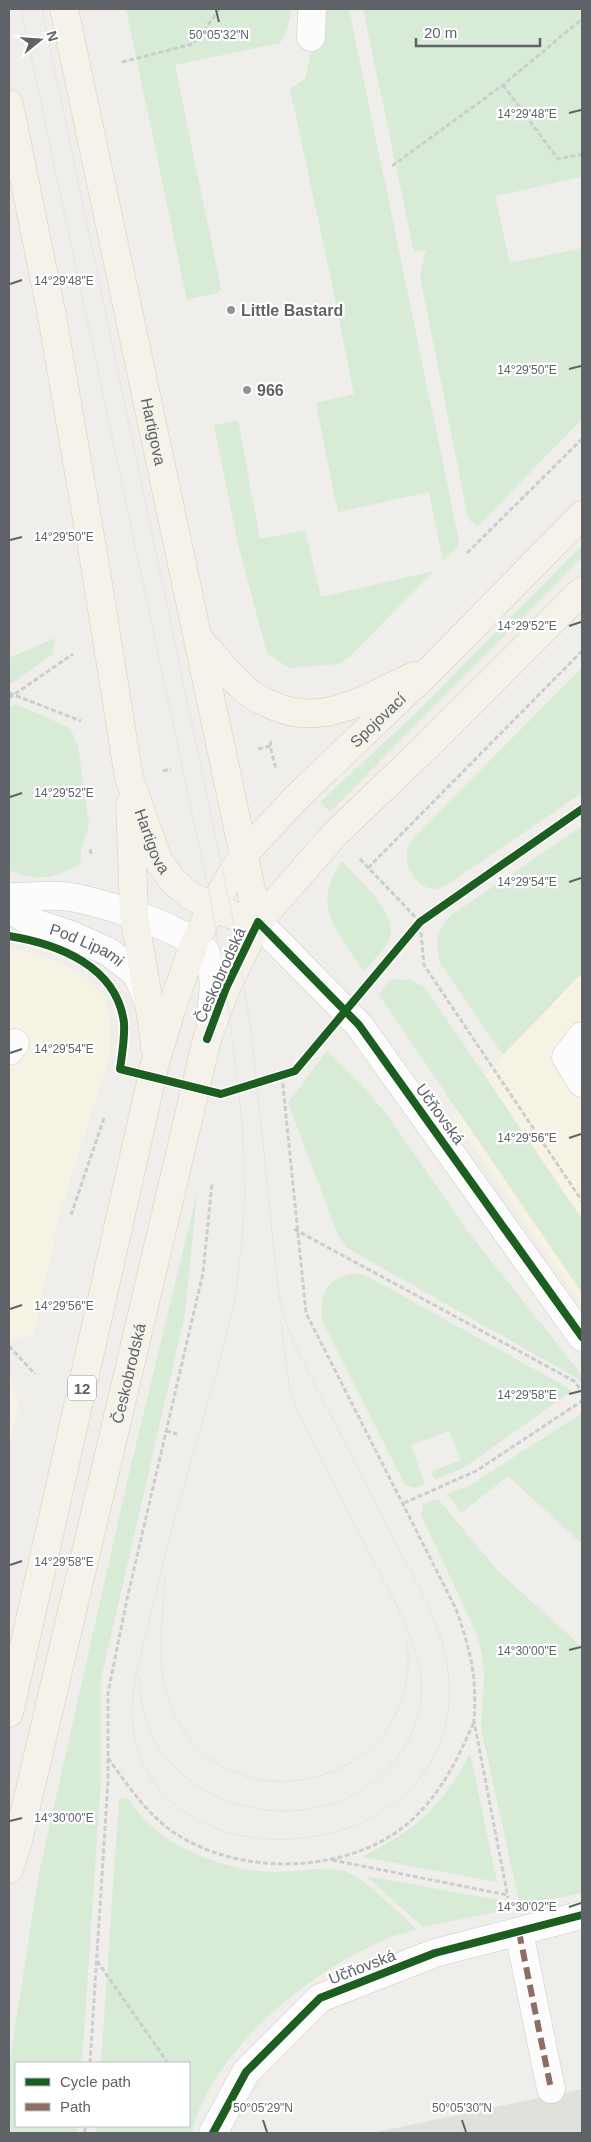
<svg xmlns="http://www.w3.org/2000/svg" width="591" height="2142" font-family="Arial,sans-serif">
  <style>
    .commercial { fill: #f7f3e4 }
    .education { fill: #e2e0da }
    .green { fill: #d8ebd6 }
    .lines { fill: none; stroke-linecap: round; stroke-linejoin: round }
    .minor-casing { stroke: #cbcccc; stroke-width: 29 }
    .major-casing { stroke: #d7ceb8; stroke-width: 29 }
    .path { stroke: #cacfcc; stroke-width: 3; stroke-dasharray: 5 2.5; stroke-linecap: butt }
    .minor { stroke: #fdfcfc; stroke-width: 28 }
    .major { stroke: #f4f2e9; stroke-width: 28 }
    .tram { stroke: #e4e4e4; stroke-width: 1 }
    .quiet { stroke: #8d6e63; stroke-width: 6; stroke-dasharray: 12 6; stroke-linecap: butt }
    .cycleway-casing { stroke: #fff; stroke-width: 11 }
    .cycleway { stroke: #1b5e20; stroke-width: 8 }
    .ticks { fill: none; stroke: #5f6368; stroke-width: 2 }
    .poi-dot { fill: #919496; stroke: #fff; stroke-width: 2 }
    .labels { text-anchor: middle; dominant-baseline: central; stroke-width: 4.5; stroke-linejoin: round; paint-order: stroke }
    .shield { fill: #fff; stroke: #8f9295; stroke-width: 1 }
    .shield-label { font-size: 15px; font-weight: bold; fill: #5f6368 }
    .poi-label { font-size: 16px; font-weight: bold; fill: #5f6368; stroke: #fff; text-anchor: start }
    .street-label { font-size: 16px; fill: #5f6368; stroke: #fff }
    .ticks-label { font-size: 12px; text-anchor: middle; fill: #5f6368; stroke: #fff; stroke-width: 4.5; stroke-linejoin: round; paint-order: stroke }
  </style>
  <rect width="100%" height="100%" fill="#efeeea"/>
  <!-- commercial -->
  <g class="commercial">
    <path d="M 9,948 L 37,954 L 70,968 L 87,978 L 103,995 L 109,1011 L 111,1046 L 102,1080 L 60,1213 L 33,1335 L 13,1340 L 9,1345 Z"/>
    <path d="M 582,973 L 582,1306 L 452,1115 L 503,1055 Z"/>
    <path d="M 9,1373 L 19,1404 L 9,1445 Z"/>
  </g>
  <!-- education -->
  <path class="education" d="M 582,2089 L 582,2133 L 372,2133 Z"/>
  <!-- green -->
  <g class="green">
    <path d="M 126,9 L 292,9 L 286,33 L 280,43 L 175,65 L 221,289 L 217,293 L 187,300 Z"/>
    <path d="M 321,9 L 349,9 L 459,541 L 457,547 L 443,561 L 429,492 L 338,512 L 316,403 L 354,394 L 329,270 L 290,89 L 305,79 Z"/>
    <path d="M 363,9 L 582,9 L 582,177 L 495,196 L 510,263 L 582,248 L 582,419 L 478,526 L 471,522 L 467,513 L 420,277 L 426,250 L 414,252 Z"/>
    <path d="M 238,420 L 260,539 L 305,530 L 321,597 L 434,571 L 348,658 L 338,664 L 289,668 L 267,653 L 238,544 L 214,425 Z"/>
    <path d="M 582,545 L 582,557 L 330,812 L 320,802 L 417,712 Z"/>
    <path d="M 55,638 L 52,655 L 9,685 L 9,658 Z"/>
    <path d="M 582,668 L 582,793 L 445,886 C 442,887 437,889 434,889 C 417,889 404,866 407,851 C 408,846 411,842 414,837 Z"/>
    <path d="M 16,704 L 70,728 L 78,746 L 89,824 C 86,840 78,847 81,863 C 56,879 37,882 9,870 L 9,707 Z"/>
    <path d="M 582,826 L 582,973 L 503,1055 L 440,963 C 434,943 437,931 450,916 Z"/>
    <path d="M 342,861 C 358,879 398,913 390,937 C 386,949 372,961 364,971 C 338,933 310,906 342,861 Z"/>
    <path d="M 396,979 L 412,980 L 426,989 L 582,1219 L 582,1293 L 379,995 L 389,981 Z"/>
    <path d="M 327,1051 L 364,1087 L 387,1115 L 472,1237 L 582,1375 L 582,1383 L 575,1377 L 347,1248 L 338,1235 L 288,1103 Z"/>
    <path d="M 197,1193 L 185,1314 L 101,1679 L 101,1780 L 82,2063 L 16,2063 L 16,2126 L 77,2126 L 77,2133 L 9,2133 L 9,2065 L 39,1873 L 127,1482 Z"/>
    <path d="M 356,1273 L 367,1276 L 563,1385 L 572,1391 L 465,1467 L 435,1480 L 431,1472 L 461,1460 L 449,1431 L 411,1445 L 425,1484 L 414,1488 L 405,1485 L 322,1320 C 320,1291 326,1279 356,1273 Z"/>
    <path d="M 582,1413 L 582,1544 L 508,1476 L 461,1513 L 447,1494 L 469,1486 Z"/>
    <path d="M 438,1499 L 498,1571 L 582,1647 L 582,1893 L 520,1906 L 481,1728 L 484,1678 L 482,1654 L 476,1632 L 421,1515 L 423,1504 Z"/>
    <path d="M 470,1753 L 497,1882 L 362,1857 C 416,1830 442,1807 470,1753 Z"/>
    <path d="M 119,1798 L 129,1799 C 134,1806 139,1814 145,1820 C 176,1852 230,1871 274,1872 C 297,1873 320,1865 343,1871 C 364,1876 399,1914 417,1930 C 406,1933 394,1935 384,1940 C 313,1971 238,2031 203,2101 C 198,2111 195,2123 191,2133 L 96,2133 L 96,2126 L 189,2126 L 189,2063 L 101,2063 Z"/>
    <path d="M 366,1876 L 499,1900 L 501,1911 L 423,1927 Z"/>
  </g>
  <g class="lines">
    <defs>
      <g id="minor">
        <path d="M 311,37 L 312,9"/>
        <path d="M 9,897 C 26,897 45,895 62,896 C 91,898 195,930 208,956 C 217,975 213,999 210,1020"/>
        <path id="s1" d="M 9,909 L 29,921 L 71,935 L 109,952 L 137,974 L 147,998"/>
        <path d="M 258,922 L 359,1025 L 582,1337"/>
        <path d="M 582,1036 L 566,1057 L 582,1083"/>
        <path d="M 9,1051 L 15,1043"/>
        <path d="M 519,1932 L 551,2089"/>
        <path d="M 213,2133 L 246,2072 L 320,1998 L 435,1953 L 582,1915"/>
      </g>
      <g id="major">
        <path id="s2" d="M 64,9 L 258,922"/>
        <path id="s3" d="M 9,104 L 52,316 L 95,565 L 129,778 L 158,860 L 172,880 L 189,895 L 212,907 L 232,915 L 258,922"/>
        <path d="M 199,639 C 215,657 232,680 252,695 C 259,700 268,703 276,707 C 326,727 370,696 414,676"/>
        <path d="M 130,805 L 134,914 L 154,1034 L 155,1048"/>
        <path id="s4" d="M 9,1713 L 155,1063 L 171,1010 L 195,942 L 212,907 L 244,854 L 298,796 L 433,667 L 582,515"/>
        <path id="s5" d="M 9,1869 L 17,1845 L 207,1039 L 226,988 L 258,922 L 335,834 L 426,747 L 582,591"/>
      </g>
    </defs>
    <!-- minor casing -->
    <use href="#minor" class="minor-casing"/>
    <!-- major casing -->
    <use href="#major" class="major-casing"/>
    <!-- path -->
    <g class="path">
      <path d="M 122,62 L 193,44 L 220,9"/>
      <path d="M 503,85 L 558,159 L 582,154"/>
      <path d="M 392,166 L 503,85 L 582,19"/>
      <path d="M 467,553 L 582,439"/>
      <path d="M 9,693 L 81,721"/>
      <path d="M 9,698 L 73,654"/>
      <path d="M 271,741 L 270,746 L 276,769"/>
      <path d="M 258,749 L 270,746"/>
      <path d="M 163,771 L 171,769"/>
      <path d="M 90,849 L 92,856"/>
      <path d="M 360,859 L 420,922 L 424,965 L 582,1201"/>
      <path d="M 368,868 L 582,651"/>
      <path d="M 371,982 L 420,922 L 582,809"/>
      <path d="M 282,1076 L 306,1313 L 456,1609 C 471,1652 477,1676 474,1721 L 508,1898"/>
      <path d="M 265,1081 L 295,1071 L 318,1043"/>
      <path d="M 71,1215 L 104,1118"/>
      <path d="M 294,1229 L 574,1381 L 582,1391"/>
      <path d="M 9,1346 L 35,1374"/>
      <path d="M 166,1431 L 177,1434"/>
      <path d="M 404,1503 L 476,1471 L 582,1401"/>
      <path d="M 108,1758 C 127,1784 146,1813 173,1832 C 240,1878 354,1875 414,1818 C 443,1790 458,1758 474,1722"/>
      <path d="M 332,1860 L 507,1895"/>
      <path d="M 97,1961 L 168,2063"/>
      <path d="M 90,2063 L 108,1781 L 108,1693 L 127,1599 L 203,1273 L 212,1183"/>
      <path d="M 85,2133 L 85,2126"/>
    </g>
    <!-- minor -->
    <use href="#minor" class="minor"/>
    <!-- major -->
    <use href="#major" class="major"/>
    <!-- tram -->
    <g class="tram">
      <path d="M 21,9 L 212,907 L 226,988 L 242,1120 L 245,1192 L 242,1243 L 235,1298 L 223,1349 L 169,1539 L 136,1676 C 132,1697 130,1717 135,1738 C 168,1900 484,1864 446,1658 C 438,1617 411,1573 392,1536 C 360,1472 327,1409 295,1345 L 283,1314 L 278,1291"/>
      <path d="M 42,9 L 232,915 L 251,1030 L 279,1297"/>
      <path d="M 165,1579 C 163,1617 156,1659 167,1696 C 213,1839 426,1790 407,1642"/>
      <path d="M 140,1679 C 137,1813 330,1858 401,1752 C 416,1731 424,1704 421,1677 C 416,1638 394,1601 376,1566 C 349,1512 319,1459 295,1404 L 289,1386 L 281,1322"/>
    </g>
    <!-- quiet -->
    <path class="quiet" d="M 519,1932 L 551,2089"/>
    <defs>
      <g id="cycleway">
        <path d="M 9,936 C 58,944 117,966 124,1023 C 125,1038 122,1054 120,1069 L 221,1094 L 295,1071 L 420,922 L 582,809"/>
        <path d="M 207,1039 L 226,988 L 258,922 L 359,1025 L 582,1337"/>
        <path d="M 213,2133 L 246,2072 L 320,1998 L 435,1953 L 582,1915"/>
      </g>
    </defs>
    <!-- cycleway casing -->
    <use href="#cycleway" class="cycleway-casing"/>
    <!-- cycleway -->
    <use href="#cycleway" class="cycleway"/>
  </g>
  <!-- ticks -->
  <path class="ticks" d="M 216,10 L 219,22M 569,113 L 581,110M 10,284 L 22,280M 569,369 L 581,366M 10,540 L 22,537M 569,626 L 581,622M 10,797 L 22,793M 569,882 L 581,878M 10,1053 L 22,1049M 569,1138 L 581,1134M 10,1309 L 22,1305M 569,1394 L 581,1391M 10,1565 L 22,1561M 569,1650 L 581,1647M 10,1821 L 22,1818M 569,1907 L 581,1903M 263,2120 L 267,2132M 462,2120 L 466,2132"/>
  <!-- markers -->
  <g class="poi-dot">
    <circle cx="231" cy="310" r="5"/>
    <circle cx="247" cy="390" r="5"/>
  </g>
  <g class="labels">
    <!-- shield labels -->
    <rect class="shield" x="68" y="1375.5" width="28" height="25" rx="4"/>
    <g class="shield-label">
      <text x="82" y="1388">12</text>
    </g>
    <!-- poi labels -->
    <g class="poi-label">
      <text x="241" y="310">Little Bastard</text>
      <text x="257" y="390">966</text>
    </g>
    <!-- street labels -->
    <g class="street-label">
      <text stroke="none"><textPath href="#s2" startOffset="432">Hartigova</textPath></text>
      <text stroke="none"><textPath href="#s4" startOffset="1084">Spojovací</textPath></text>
      <text stroke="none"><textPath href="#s3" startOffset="752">Hartigova</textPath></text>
      <text stroke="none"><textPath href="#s1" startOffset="86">Pod Lipami</textPath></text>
      <text transform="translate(220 975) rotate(-66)">Českobrodská</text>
      <text transform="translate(440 1114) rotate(54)">Učňovská</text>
      <text stroke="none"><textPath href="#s5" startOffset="510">Českobrodská</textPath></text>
      <text transform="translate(362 1967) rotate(-21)">Učňovská</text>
    </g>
  </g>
  <g class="ticks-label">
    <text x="219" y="39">50°05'32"N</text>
    <text x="527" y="118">14°29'48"E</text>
    <text x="64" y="285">14°29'48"E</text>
    <text x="527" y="374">14°29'50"E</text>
    <text x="64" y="541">14°29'50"E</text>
    <text x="527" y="630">14°29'52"E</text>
    <text x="64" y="797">14°29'52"E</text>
    <text x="527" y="886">14°29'54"E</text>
    <text x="64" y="1053">14°29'54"E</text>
    <text x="527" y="1142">14°29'56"E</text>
    <text x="64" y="1310">14°29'56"E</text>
    <text x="527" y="1399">14°29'58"E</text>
    <text x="64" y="1566">14°29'58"E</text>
    <text x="527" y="1655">14°30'00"E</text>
    <text x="64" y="1822">14°30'00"E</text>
    <text x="527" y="1911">14°30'02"E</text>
    <text x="263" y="2112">50°05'29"N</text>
    <text x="462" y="2112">50°05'30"N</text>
  </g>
  <!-- border -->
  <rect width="591" height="2142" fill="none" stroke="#5f6368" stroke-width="20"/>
  <!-- legend -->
  <rect x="15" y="2062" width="175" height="65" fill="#ffffff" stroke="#bfc1c3"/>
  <rect x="25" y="2078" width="25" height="8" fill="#1b5e20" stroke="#bfc1c3"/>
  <text x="60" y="2087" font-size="15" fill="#5f6368">Cycle path</text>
  <rect x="25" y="2103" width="25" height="8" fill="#8d6e63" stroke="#bfc1c3"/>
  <text x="60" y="2112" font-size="15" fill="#5f6368">Path</text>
  <!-- north arrow -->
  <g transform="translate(40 40) rotate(73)" stroke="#ffffff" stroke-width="4" paint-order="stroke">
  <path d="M0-4L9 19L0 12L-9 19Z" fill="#5f6368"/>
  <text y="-8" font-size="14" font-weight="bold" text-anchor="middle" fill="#5f6368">N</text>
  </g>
  <!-- scale -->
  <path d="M416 38v8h124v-8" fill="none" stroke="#5f6368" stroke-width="2.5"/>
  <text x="424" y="38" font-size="15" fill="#5f6368" stroke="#ffffff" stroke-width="4" paint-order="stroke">20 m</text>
</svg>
